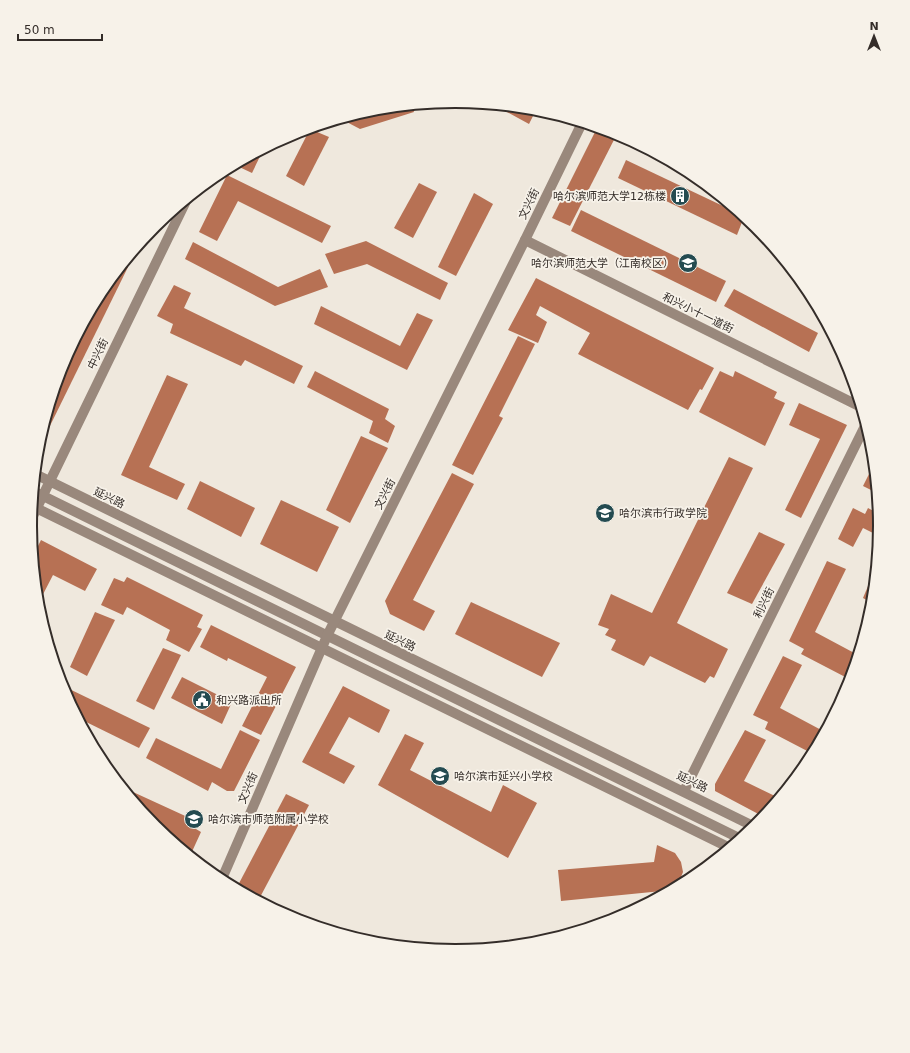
<svg xmlns="http://www.w3.org/2000/svg" width="910" height="1053" font-family="'DejaVu Sans','Noto Sans SC',sans-serif">
  <style>
    .building { fill: #b77154 }
    .lines { fill: none; stroke-linecap: round; stroke-linejoin: round }
    .secondary { stroke: #99887c; stroke-width: 10 }
    .labels { text-anchor: middle; dominant-baseline: central; stroke-width: 3.5; stroke-linejoin: round; paint-order: stroke }
    .poi-label { font-size: 11px; fill: #342d29; stroke: #f7f2e9; text-anchor: start }
    .street-label { font-size: 11px; fill: #342d29; stroke: #f7f2e9 }
    .rim { fill: none; stroke: #342d29; stroke-width: 2 }
  </style>
  <rect width="100%" height="100%" fill="#efe8dd"/>
  <!-- building -->
  <g class="building">
    <path d="M 494,105 L 518,108 L 536,110 L 529,124 Z"/>
    <path d="M 412,106 L 414,112 L 360,129 L 341,119 L 372,110 Z"/>
    <path d="M 597,128 L 617,134 L 570,226 L 552,218 Z"/>
    <path d="M 310,129 L 329,137 L 304,186 L 286,176 Z"/>
    <path d="M 263,150 L 252,173 L 235,165 Z"/>
    <path d="M 626,160 L 742,215 L 744,217 L 737,235 L 618,178 Z"/>
    <path d="M 227,175 L 331,226 L 322,243 L 238,201 L 217,241 L 199,232 Z"/>
    <path d="M 419,183 L 437,192 L 413,238 L 394,228 Z"/>
    <path d="M 474,193 L 493,204 L 456,276 L 438,267 Z"/>
    <path d="M 581,210 L 726,281 L 716,302 L 571,231 Z"/>
    <path d="M 761,233 L 767,239 L 772,247 L 758,239 Z"/>
    <path d="M 366,241 L 448,283 L 440,300 L 367,264 L 334,274 L 325,254 Z"/>
    <path d="M 193,242 L 278,287 L 320,269 L 328,287 L 275,306 L 185,259 Z"/>
    <path d="M 123,264 L 128,267 L 45,436 L 41,434 L 62,364 L 102,290 Z"/>
    <path d="M 536,278 L 714,368 L 702,390 L 700,389 L 688,410 L 578,354 L 590,333 L 540,306 L 536,315 L 547,322 L 538,343 L 508,330 Z"/>
    <path d="M 174,285 L 191,293 L 184,308 L 303,366 L 294,384 L 245,360 L 241,366 L 170,333 L 173,324 L 157,316 Z"/>
    <path d="M 734,289 L 818,333 L 809,352 L 724,306 Z"/>
    <path d="M 321,306 L 400,346 L 417,313 L 433,320 L 407,370 L 314,324 Z"/>
    <path d="M 518,336 L 535,344 L 499,416 L 503,418 L 473,475 L 452,465 Z"/>
    <path d="M 315,371 L 389,409 L 385,419 L 395,426 L 388,443 L 369,433 L 373,421 L 307,387 Z"/>
    <path d="M 720,371 L 733,377 L 735,371 L 777,392 L 774,398 L 785,403 L 765,446 L 699,412 Z"/>
    <path d="M 167,375 L 188,384 L 149,467 L 185,484 L 177,500 L 121,475 Z"/>
    <path d="M 799,403 L 847,425 L 801,518 L 785,510 L 820,439 L 789,425 Z"/>
    <path d="M 361,436 L 388,448 L 350,523 L 326,510 Z"/>
    <path d="M 729,457 L 753,468 L 677,623 L 728,649 L 714,678 L 710,676 L 705,683 L 650,656 L 644,666 L 611,650 L 616,640 L 605,635 L 609,629 L 598,625 L 611,594 L 652,613 Z"/>
    <path d="M 874,464 L 876,484 L 877,493 L 863,486 Z"/>
    <path d="M 452,473 L 474,484 L 413,600 L 435,611 L 424,631 L 390,614 L 385,601 Z"/>
    <path d="M 200,481 L 255,508 L 241,537 L 187,509 Z"/>
    <path d="M 281,500 L 339,527 L 317,572 L 260,544 Z"/>
    <path d="M 853,508 L 865,514 L 868,508 L 879,514 L 880,527 L 879,536 L 863,528 L 853,547 L 838,539 Z"/>
    <path d="M 759,532 L 785,544 L 752,604 L 727,593 Z"/>
    <path d="M 41,540 L 97,569 L 85,591 L 53,575 L 38,604 L 33,556 Z"/>
    <path d="M 827,561 L 846,569 L 815,632 L 858,655 L 851,680 L 801,654 L 804,649 L 789,641 Z"/>
    <path d="M 127,577 L 203,615 L 197,627 L 202,629 L 189,652 L 166,640 L 170,630 L 127,607 L 123,615 L 101,605 L 114,578 L 124,582 Z"/>
    <path d="M 871,579 L 875,581 L 872,603 L 863,598 Z"/>
    <path d="M 471,602 L 560,643 L 542,677 L 455,634 Z"/>
    <path d="M 95,612 L 115,620 L 87,676 L 70,667 Z"/>
    <path d="M 211,625 L 296,667 L 261,735 L 242,726 L 267,677 L 228,658 L 227,661 L 200,647 Z"/>
    <path d="M 163,648 L 181,655 L 154,710 L 136,701 Z"/>
    <path d="M 783,656 L 802,665 L 780,708 L 825,732 L 813,754 L 765,729 L 768,722 L 753,715 Z"/>
    <path d="M 182,677 L 232,702 L 222,724 L 171,698 Z"/>
    <path d="M 61,685 L 150,728 L 139,748 L 78,718 Z"/>
    <path d="M 343,686 L 390,710 L 379,733 L 349,717 L 329,753 L 355,766 L 344,784 L 302,762 Z"/>
    <path d="M 240,730 L 260,740 L 234,791 L 227,791 L 212,782 L 208,791 L 146,758 L 156,738 L 221,769 Z"/>
    <path d="M 745,730 L 766,740 L 744,781 L 779,798 L 764,817 L 715,791 L 715,784 Z"/>
    <path d="M 405,734 L 424,743 L 410,770 L 491,812 L 503,785 L 537,803 L 508,858 L 378,785 Z"/>
    <path d="M 133,792 L 194,820 L 191,826 L 201,832 L 190,856 L 154,827 L 130,798 Z"/>
    <path d="M 286,794 L 309,805 L 258,901 L 236,889 Z"/>
    <path d="M 657,845 L 675,853 L 681,862 L 683,872 L 679,882 L 672,890 L 561,901 L 558,870 L 654,862 Z"/>
  </g>
  <g class="lines">
    <!-- secondary -->
    <g class="secondary">
      <path d="M 525,240 L 861,407"/>
      <path d="M 35,474 L 755,827"/>
      <path d="M 33,491 L 741,839"/>
      <path d="M 32,506 L 730,848"/>
      <path d="M 31,520 L 187,199"/>
      <path d="M 684,791 L 866,424"/>
      <path d="M 221,881 L 327,636 L 525,240 L 582,123"/>
    </g>
  </g>
  <!-- icons -->
  <defs>
    <symbol id="building-disc" viewBox="-11 -11 22 22"><circle r="9.5" fill="#244b51" stroke="#f7f2e9"/><path d="M-4-6H4V6H1V3H-1V6H-4ZM-2.5-4.3h1.7v1.8h-1.7ZM.8-4.3h1.7v1.8H.8ZM-2.5-1h1.7V.8h-1.7ZM.8-1h1.7V.8H.8Z" fill="#fff"/></symbol>
    <symbol id="university-disc" viewBox="-11 -11 22 22"><circle r="9.5" fill="#244b51" stroke="#f7f2e9"/><path d="M0-5L7-2L0 1L-7-2ZM-4 1L0 2.5L4 1V4Q0 6-4 4Z" fill="#fff"/></symbol>
    <symbol id="civic-disc" viewBox="-11 -11 22 22"><circle r="9.5" fill="#244b51" stroke="#f7f2e9"/><path d="M-.6-6.5H3V-4.5H.6V-3L4-1V1h2V6H-6V1h2V-1L-.6-3ZM-1.2 2.5V6h2.4V2.5Z" fill="#fff"/></symbol>
    <symbol id="school-disc" viewBox="-11 -11 22 22"><circle r="9.5" fill="#244b51" stroke="#f7f2e9"/><path d="M0-5L7-2L0 1L-7-2ZM-4 1L0 2.5L4 1V4Q0 6-4 4Z" fill="#fff"/></symbol>
  </defs>
  <g fill-rule="evenodd">
    <use href="#building-disc" x="669" y="185" width="22" height="22"/>
    <use href="#university-disc" x="677" y="252" width="22" height="22"/>
    <use href="#university-disc" x="594" y="502" width="22" height="22"/>
    <use href="#civic-disc" x="191" y="689" width="22" height="22"/>
    <use href="#school-disc" x="429" y="765" width="22" height="22"/>
    <use href="#school-disc" x="183" y="808" width="22" height="22"/>
  </g>
  <g class="labels">
    <!-- poi labels -->
    <g class="poi-label">
      <text x="666" y="196" text-anchor="end">哈尔滨师范大学12栋楼</text>
      <text x="674" y="263" text-anchor="end">哈尔滨师范大学（江南校区）</text>
      <text x="619" y="513">哈尔滨市行政学院</text>
      <text x="216" y="700">和兴路派出所</text>
      <text x="454" y="776">哈尔滨市延兴小学校</text>
      <text x="208" y="819">哈尔滨市师范附属小学校</text>
    </g>
    <!-- street labels -->
    <g class="street-label">
      <text transform="translate(529 204) rotate(-64)">文兴街</text>
      <text transform="translate(698 313) rotate(26)">和兴小十一道街</text>
      <text transform="translate(98 354) rotate(-64)">中兴街</text>
      <text transform="translate(385 494) rotate(-63)">文兴街</text>
      <text transform="translate(109 498) rotate(26)">延兴路</text>
      <text transform="translate(764 603) rotate(-64)">利兴街</text>
      <text transform="translate(400 641) rotate(26)">延兴路</text>
      <text transform="translate(692 782) rotate(26)">延兴路</text>
      <text transform="translate(248 788) rotate(-67)">文兴街</text>
    </g>
  </g>
  <!-- crop -->
  <path d="M0 0H910V1053H0ZM37 526a418 418 0 1 1 836 0a418 418 0 1 1-836 0Z" fill="#f7f2e9" fill-rule="evenodd"/>
  <path class="rim" d="M37 526a418 418 0 1 1 836 0a418 418 0 1 1-836 0Z"/>
  <!-- north arrow -->
  <g transform="translate(874 36)" stroke="#f7f2e9" stroke-width="3" paint-order="stroke">
  <path d="M0-3L7 15L0 10L-7 15Z" fill="#342d29"/>
  <text y="-6" font-size="11" font-weight="bold" text-anchor="middle" fill="#342d29">N</text>
  </g>
  <!-- scale -->
  <path d="M18 34v6h84v-6" fill="none" stroke="#342d29" stroke-width="2"/>
  <text x="24" y="34" font-size="12" fill="#342d29" stroke="#f7f2e9" stroke-width="3" paint-order="stroke">50 m</text>
</svg>
